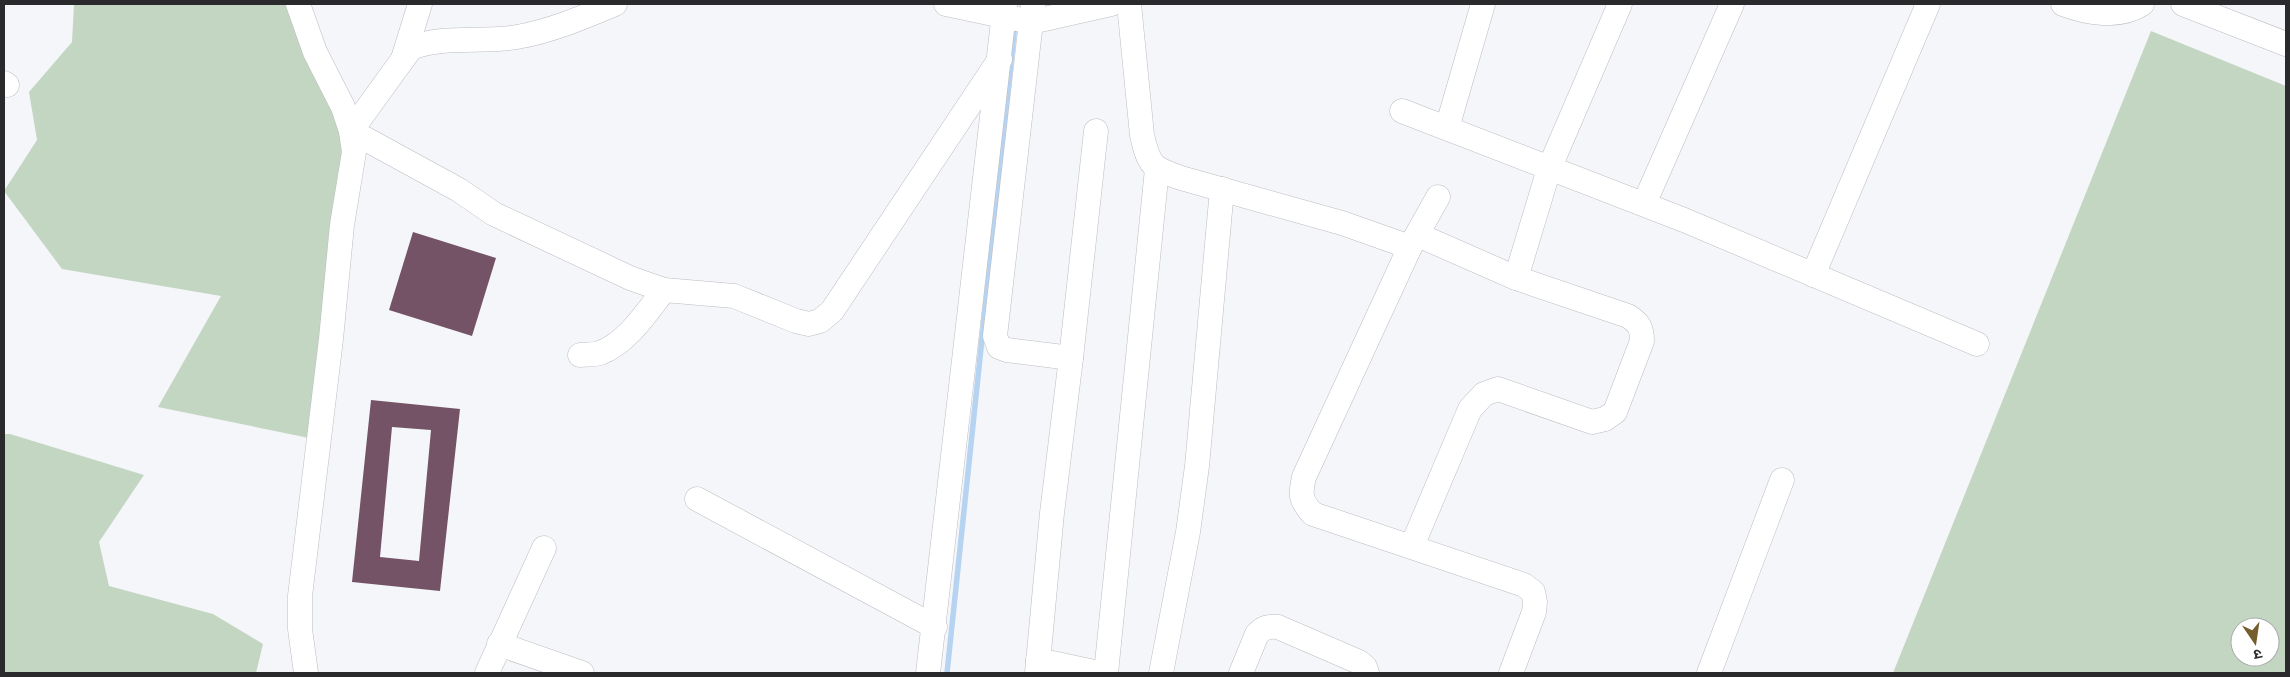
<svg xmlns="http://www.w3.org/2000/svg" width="2290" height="677" font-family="'Space Grotesk','Noto Sans Devanagari',sans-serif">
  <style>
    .green { fill: #c3d6c2; fill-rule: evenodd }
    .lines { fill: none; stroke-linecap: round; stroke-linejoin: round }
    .stream { stroke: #b6d3f1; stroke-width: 5.5 }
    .building { fill: #755366; fill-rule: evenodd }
    .minor-casing { stroke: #bcbdc1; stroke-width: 25 }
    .minor { stroke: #fff; stroke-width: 24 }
  </style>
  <rect width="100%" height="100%" fill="#f5f6fa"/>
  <!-- green -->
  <g class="green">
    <path d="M 74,4 L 290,4 L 308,56 L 344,140 L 309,438 L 158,407 L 221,296 L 62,269 L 4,191 L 37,140 L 29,92 L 72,42 Z"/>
    <path d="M 2151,31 L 2286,86 L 2286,673 L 1893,673 ZM 2240,627 L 2270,627 L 2270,657 L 2240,657 Z"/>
    <path d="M 4,434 L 10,434 L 144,475 L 99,542 L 109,586 L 213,614 L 263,644 L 256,673 L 4,673 Z"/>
  </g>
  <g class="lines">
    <!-- stream -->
    <path class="stream" d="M 947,673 L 1015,24"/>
  </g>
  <!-- building -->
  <g class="building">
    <path d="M 413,232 L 496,258 L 472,336 L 389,310 Z"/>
    <path d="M 371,400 L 460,409 L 440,591 L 352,582 ZM 392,427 L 431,430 L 419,561 L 380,557 Z"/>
  </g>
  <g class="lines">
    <defs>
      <g id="minor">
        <path d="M 298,4 L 315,52 L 343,107 L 351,131 L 354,152 L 342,225 L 331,339 L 300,596 L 300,629 L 306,673"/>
        <path d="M 615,4 C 584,17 551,31 517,37 C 482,43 444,35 411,48 L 351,131 L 459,190 L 494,214 L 630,278 L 664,290 L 734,296 L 796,321 L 809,324 L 820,321 L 832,311 L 1000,59"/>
        <path d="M 946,4 L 1031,22 L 1111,4"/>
        <path d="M 1033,4 L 995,336 L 999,347 L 1007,350 L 1071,358"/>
        <path d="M 1129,4 L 1142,135 C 1149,166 1152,168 1181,178 L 1342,223 L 1410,247"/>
        <path d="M 2063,4 C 2087,13 2119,19 2142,4"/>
        <path d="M 2183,4 L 2286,44"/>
        <path d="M 403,59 L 420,4"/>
        <path d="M 4,83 L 7,85"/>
        <path d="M 1402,111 L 1684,220 L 1977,344"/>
        <path d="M 1447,128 L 1483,4"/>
        <path d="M 1438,197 L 1410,247 L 1304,477 C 1300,495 1300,500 1313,514 L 1524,585 L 1533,592 L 1535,602 L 1534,612 L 1511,673"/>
        <path d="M 1644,204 L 1732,4"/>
        <path d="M 1813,275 L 1928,4"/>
        <path d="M 1516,278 L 1549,169 L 1620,4"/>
        <path d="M 580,355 C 586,354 594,355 600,353 C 627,343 647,312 664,290"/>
        <path d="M 697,499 L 935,627"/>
        <path d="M 1412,546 L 1470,409 L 1484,394 L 1498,389 L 1592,422 L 1605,419 L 1615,412 L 1642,341 C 1642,328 1639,323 1628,316 L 1516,278 L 1418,235"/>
        <path d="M 499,644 L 582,673"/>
        <path d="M 1038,660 L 1099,673"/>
        <path d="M 487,673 L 544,548"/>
        <path d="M 928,673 L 1005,4"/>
        <path d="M 1037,673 L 1052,513 L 1071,358 L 1096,131"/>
        <path d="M 1106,673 L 1157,169"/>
        <path d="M 1161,673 L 1188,532 L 1197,466 L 1222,189"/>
        <path d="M 1241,673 L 1257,634 C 1264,627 1269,626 1278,627 L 1359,662 L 1365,667 L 1367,673"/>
        <path d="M 1709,673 L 1782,480"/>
      </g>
    </defs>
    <!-- minor casing -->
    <use href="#minor" class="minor-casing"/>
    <!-- minor -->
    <use href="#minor" class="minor"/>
  </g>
  <!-- border -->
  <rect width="2290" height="677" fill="none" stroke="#2a2a2c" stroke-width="10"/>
  <!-- north arrow -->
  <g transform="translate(2255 642) rotate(167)"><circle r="24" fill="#ffffff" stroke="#aaaaab"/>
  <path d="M0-4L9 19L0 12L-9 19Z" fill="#765d2e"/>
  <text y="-8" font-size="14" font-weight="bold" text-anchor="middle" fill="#2a2a2c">उ</text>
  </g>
</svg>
